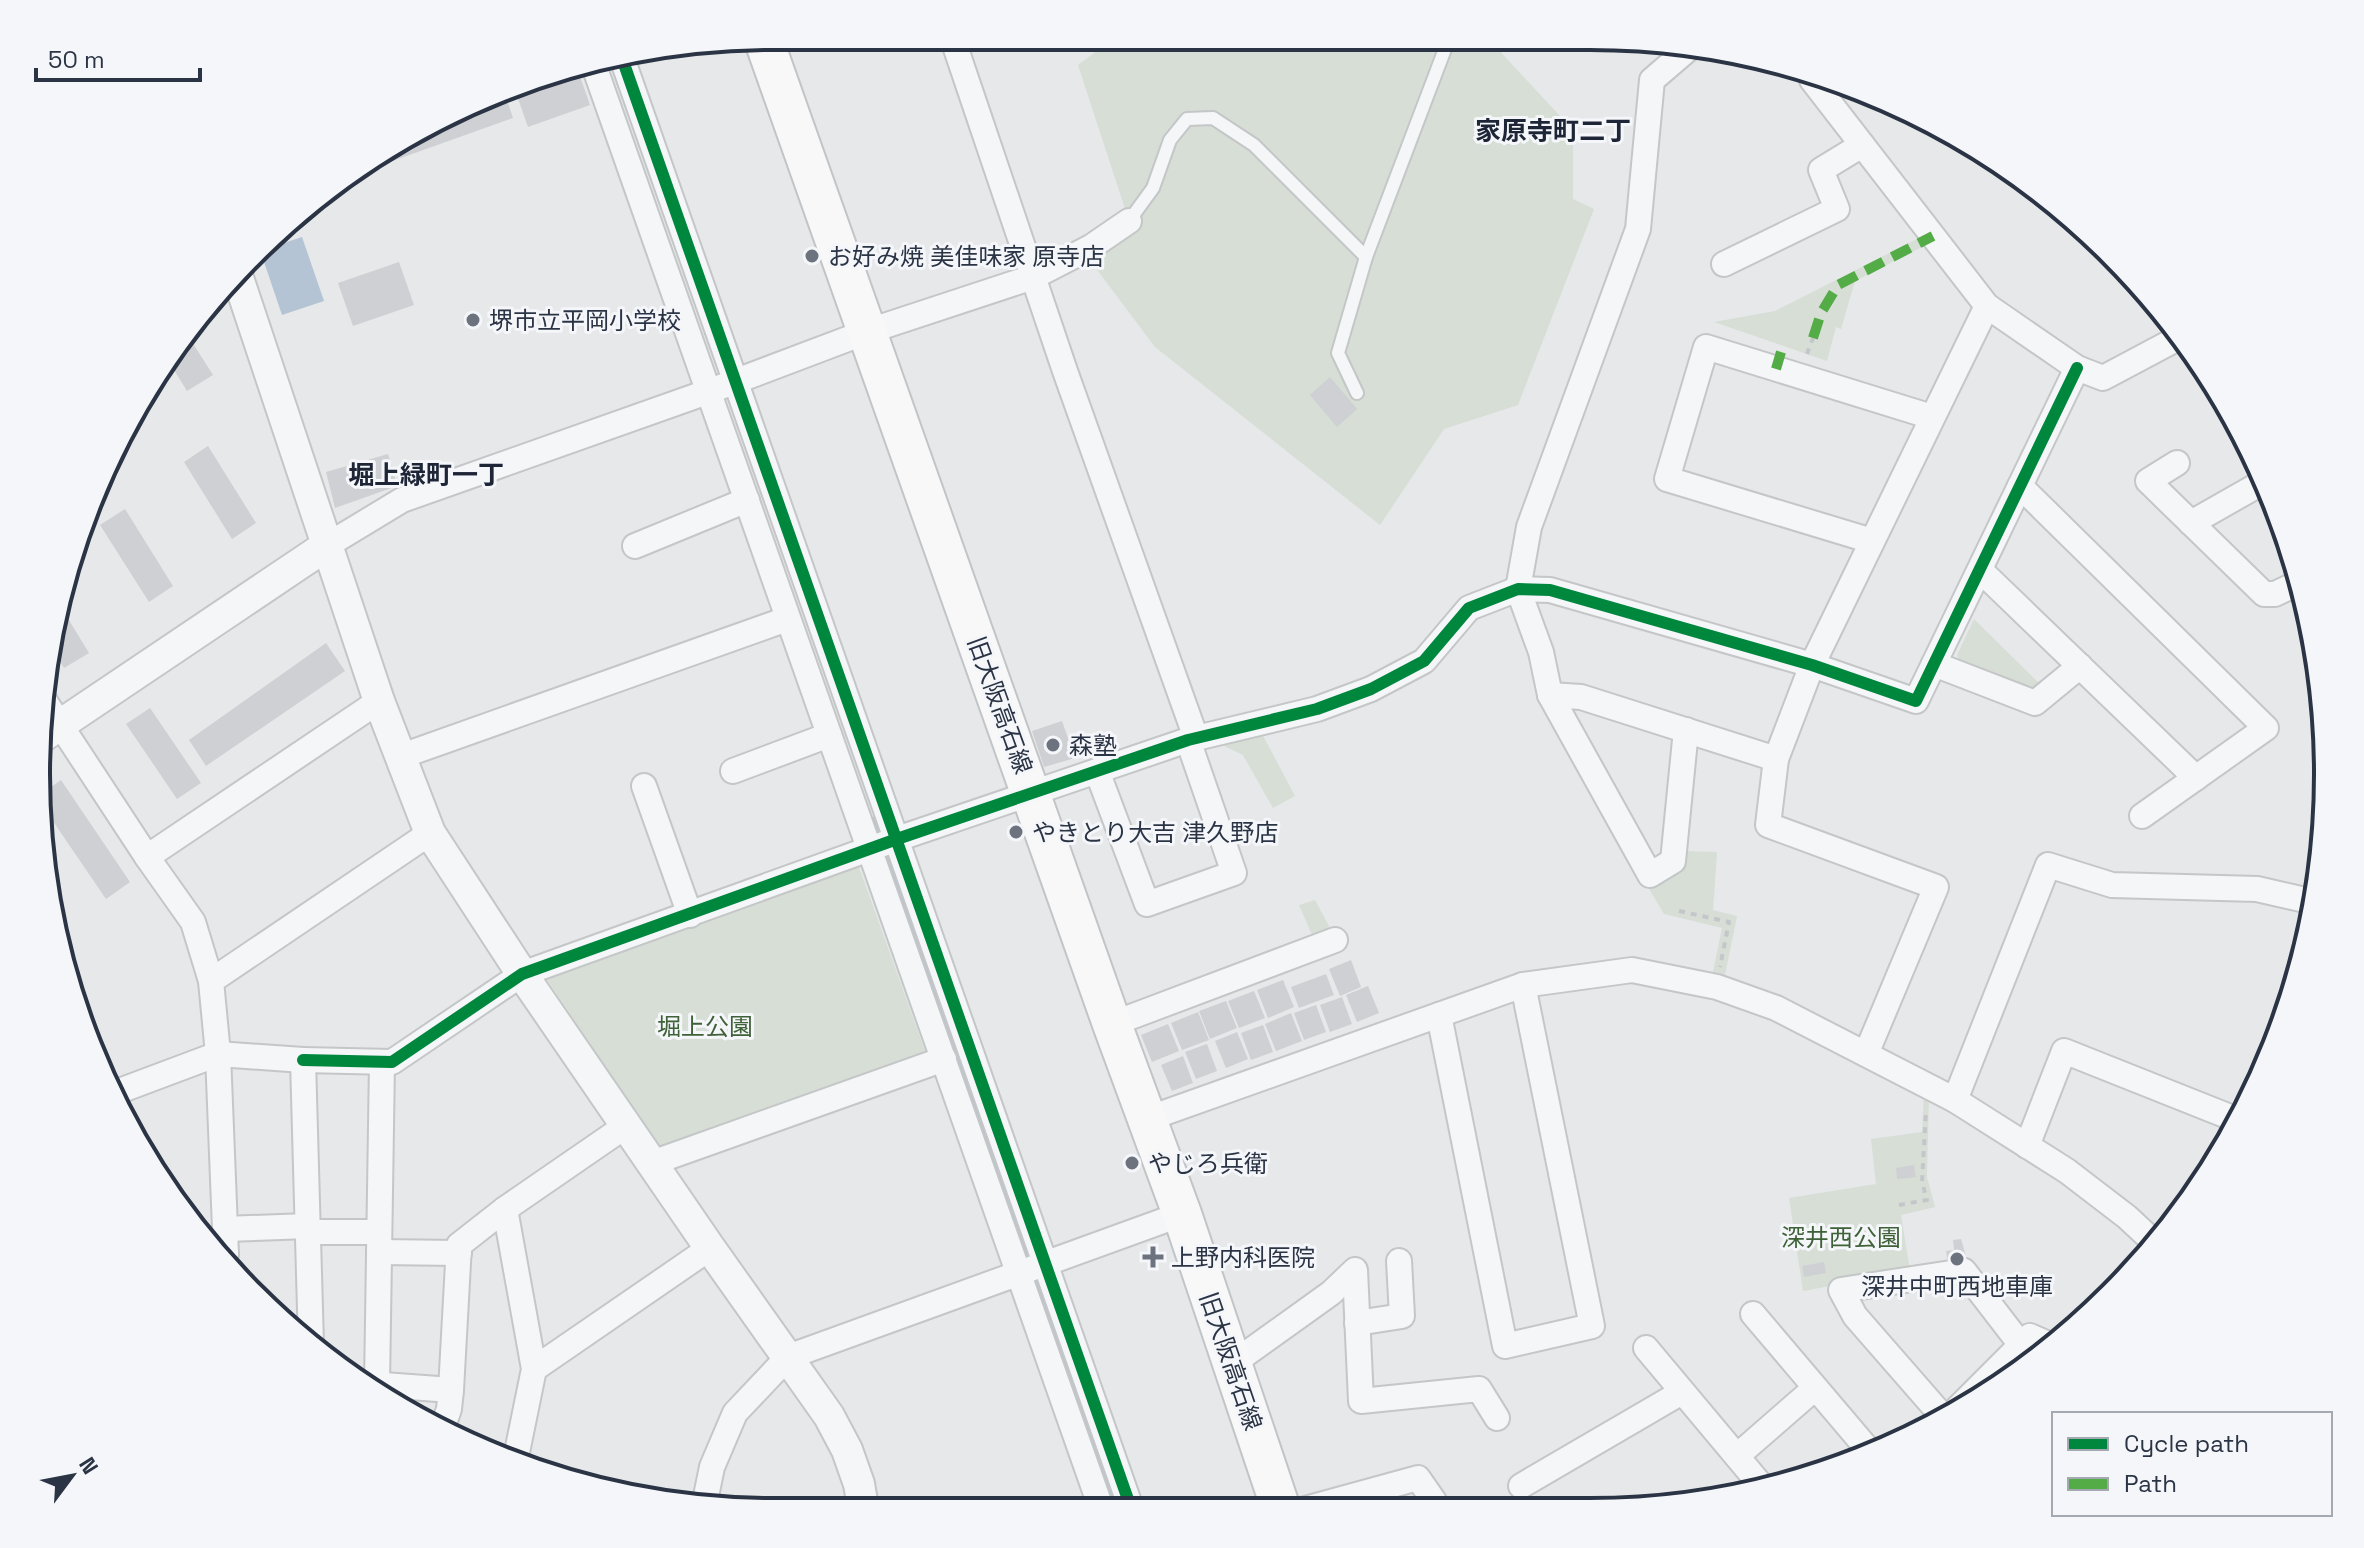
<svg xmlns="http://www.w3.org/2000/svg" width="2364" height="1548" font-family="'Space Grotesk','Noto Sans JP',sans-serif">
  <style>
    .green { fill: #d6ded6 }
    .water { fill: #b4c4d5 }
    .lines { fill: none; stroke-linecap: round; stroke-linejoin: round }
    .river { stroke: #b4c4d5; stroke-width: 40 }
    .building { fill: #ced0d3 }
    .service-casing { stroke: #c4c6c8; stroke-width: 16 }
    .minor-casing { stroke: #c4c6c8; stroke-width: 28 }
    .tertiary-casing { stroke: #c4c6c8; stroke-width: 34 }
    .primary-casing { stroke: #c2c5c8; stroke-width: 42 }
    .path { stroke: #c5c6ca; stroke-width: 4; stroke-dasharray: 6 6; stroke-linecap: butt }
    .service { stroke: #f5f6f7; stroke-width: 12 }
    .minor { stroke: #f5f6f7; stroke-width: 24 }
    .tertiary { stroke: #f5f6f7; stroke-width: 30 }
    .primary { stroke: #f8f8f8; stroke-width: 38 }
    .quiet { stroke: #54ac47; stroke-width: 10; stroke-dasharray: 20 10; stroke-linecap: butt }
    .cycleway-casing { stroke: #f4f6f9; stroke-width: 17 }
    .cycleway { stroke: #00873e; stroke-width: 12 }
    .poi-dot { fill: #6c737f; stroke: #f4f6f9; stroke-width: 3 }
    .labels { text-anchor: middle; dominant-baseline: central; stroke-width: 6; stroke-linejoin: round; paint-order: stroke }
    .poi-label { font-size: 24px; fill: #2b3445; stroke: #f4f6f9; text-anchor: start }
    .street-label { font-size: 24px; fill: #2b3445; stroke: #f4f6f9 }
    .park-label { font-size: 24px; fill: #3f6138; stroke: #f4f6f9 }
    .neighbourhood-label { font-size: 26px; font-weight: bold; fill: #1d2536; stroke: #f4f6f9 }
    .rim { fill: none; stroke: #2b3445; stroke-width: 4 }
  </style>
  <rect width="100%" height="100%" fill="#e6e8ea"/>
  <!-- green -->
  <g class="green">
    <path d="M 1114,38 L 1495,41 L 1495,46 L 1573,130 L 1573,199 L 1594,209 L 1518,405 L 1444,429 L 1380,525 L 1155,347 L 1089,259 L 1129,221 L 1078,65 Z"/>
    <path d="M 1919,238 L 1924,246 L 1855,281 L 1841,329 L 1836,327 L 1827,361 L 1714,322 L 1775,311 Z"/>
    <path d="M 1974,619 L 2043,687 L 2033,690 L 1960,663 L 1957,655 Z"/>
    <path d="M 1260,730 L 1295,796 L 1273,808 L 1243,755 L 1214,741 Z"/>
    <path d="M 1683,851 L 1717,852 L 1713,910 L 1737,916 L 1725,975 L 1713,972 L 1722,928 L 1664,914 L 1648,887 L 1682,868 Z"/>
    <path d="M 859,867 L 925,1051 L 660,1147 L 546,978 Z"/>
    <path d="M 1315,900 L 1331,930 L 1313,937 L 1299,905 Z"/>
    <path d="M 1924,1092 L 1929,1095 L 1927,1177 L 1935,1207 L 1901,1215 L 1910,1271 L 1803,1291 L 1789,1198 L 1876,1184 L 1871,1139 L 1922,1132 Z"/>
  </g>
  <!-- water -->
  <path class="water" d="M 302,237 L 324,301 L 282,315 L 262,256 L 272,247 Z"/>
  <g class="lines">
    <!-- river -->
    <path class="river" d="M 882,835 L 1115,1508"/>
  </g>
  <!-- building -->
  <g class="building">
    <path d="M 577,68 L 590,105 L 528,127 L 514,87 L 537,75 Z"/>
    <path d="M 504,91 L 513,118 L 345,178 L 364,161 Z"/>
    <path d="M 399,262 L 414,305 L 353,326 L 338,283 Z"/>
    <path d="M 185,331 L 213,375 L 187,391 L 168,360 Z"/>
    <path d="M 1330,377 L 1357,409 L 1337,427 L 1310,395 Z"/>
    <path d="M 208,446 L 256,523 L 232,539 L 184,462 Z"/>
    <path d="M 388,454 L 397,486 L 335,508 L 326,472 Z"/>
    <path d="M 125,509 L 173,586 L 149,602 L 100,525 Z"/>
    <path d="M 64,612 L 89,653 L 64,668 L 55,653 Z"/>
    <path d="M 326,643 L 345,671 L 206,766 L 189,740 Z"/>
    <path d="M 150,708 L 201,783 L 177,799 L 126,724 Z"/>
    <path d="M 1062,721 L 1075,758 L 1044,767 L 1032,731 Z"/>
    <path d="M 61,780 L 130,882 L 106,899 L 46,811 L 44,792 Z"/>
    <path d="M 1351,960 L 1361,987 L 1340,996 L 1329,969 Z"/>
    <path d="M 1326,974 L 1334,995 L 1299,1008 L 1291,987 Z"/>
    <path d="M 1283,980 L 1294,1007 L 1268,1018 L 1257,990 Z"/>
    <path d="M 1368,986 L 1379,1013 L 1357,1022 L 1346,995 Z"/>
    <path d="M 1254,991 L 1265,1018 L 1239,1028 L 1228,1001 Z"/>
    <path d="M 1342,997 L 1352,1024 L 1330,1032 L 1320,1005 Z"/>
    <path d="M 1226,1001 L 1237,1028 L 1210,1039 L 1199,1011 Z"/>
    <path d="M 1316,1005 L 1326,1032 L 1304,1040 L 1294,1013 Z"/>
    <path d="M 1198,1012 L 1209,1040 L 1182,1050 L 1171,1023 Z"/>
    <path d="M 1291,1013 L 1302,1041 L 1276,1051 L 1265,1024 Z"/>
    <path d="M 1168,1024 L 1179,1051 L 1152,1062 L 1141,1035 Z"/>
    <path d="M 1263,1025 L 1273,1052 L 1251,1060 L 1241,1033 Z"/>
    <path d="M 1237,1032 L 1248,1059 L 1226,1068 L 1215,1041 Z"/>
    <path d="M 1207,1044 L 1217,1071 L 1196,1079 L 1185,1052 Z"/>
    <path d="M 1183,1056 L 1193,1083 L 1172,1091 L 1161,1065 Z"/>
    <path d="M 1914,1165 L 1916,1177 L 1897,1179 L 1896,1168 Z"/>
    <path d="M 1961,1239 L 1969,1267 L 1949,1271 L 1946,1251 L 1954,1250 L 1953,1240 Z"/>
    <path d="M 1824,1262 L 1826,1273 L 1804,1277 L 1802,1266 Z"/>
  </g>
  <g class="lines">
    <defs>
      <g id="service">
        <path d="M 1129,221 L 1153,188 L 1170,140 L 1187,119 L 1213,118 L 1254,145 L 1366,257"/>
        <path d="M 1357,393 L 1338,353 L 1366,257 L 1448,41"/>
      </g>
      <g id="minor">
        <path d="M 952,37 L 1065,371 L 1196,738"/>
        <path d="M 623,61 L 1131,1508"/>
        <path d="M 594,66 L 1101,1508"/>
        <path d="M 1812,80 L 1987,306 L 2077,368 L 2103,378 L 2182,336"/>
        <path d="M 1724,264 L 1837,209 L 1821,170 L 1862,145"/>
        <path d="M 2177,463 L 2148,481 L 2264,594 L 2275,594 L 2302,581"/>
        <path d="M 2020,486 L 2266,728 L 2142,816"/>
        <path d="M 2191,523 L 2265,481"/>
        <path d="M 1872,541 L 1667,479 L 1706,347 L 1932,417"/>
        <path d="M 326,546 L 402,500 L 710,391 L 866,332 L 1033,277 L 1091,247 L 1129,221"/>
        <path d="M 635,546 L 747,500"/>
        <path d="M 1980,570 L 2196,778"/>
        <path d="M 1934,664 L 2035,703 L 2080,666"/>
        <path d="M 1550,695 L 1581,697 L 1776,759"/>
        <path d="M 44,700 L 147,857 L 193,922 L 211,981 L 218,1054 L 226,1254"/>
        <path d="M 1686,730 L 1673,861 L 1650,875 L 1550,695 L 1541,652 L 1518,589 L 1529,527 L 1638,229 L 1652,80 L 1694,44"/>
        <path d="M 399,757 L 787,619"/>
        <path d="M 733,771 L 829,735"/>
        <path d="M 1097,771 L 1147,904 L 1234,873 L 1188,740"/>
        <path d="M 644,786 L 690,915"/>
        <path d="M 147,857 L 379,701"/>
        <path d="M 211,981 L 430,833"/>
        <path d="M 1439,1015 L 1505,1346 L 1592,1326 L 1523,985"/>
        <path d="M 1112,1024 L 1335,940"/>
        <path d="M 1866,1054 L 1936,887 L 1768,825 L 1776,759 L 1812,665 L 1987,306"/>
        <path d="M 303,1060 L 392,1062 L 522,974 L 897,839 L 1188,740 L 1317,709 L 1371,689 L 1424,661 L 1469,608 L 1518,589 L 1550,590 L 1812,665 L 1916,701 L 2077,368"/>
        <path d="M 114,1093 L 218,1054 L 303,1060 L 311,1345"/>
        <path d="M 1955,1100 L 2048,865 L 2112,885 L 2257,889 L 2314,902"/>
        <path d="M 1147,1119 L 1523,985 L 1632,970 L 1717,987 L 1776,1008 L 1955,1100 L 2067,1171 L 2127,1217 L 2156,1244"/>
        <path d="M 2027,1146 L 2064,1051 L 2225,1115"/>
        <path d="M 652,1163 L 944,1059"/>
        <path d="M 505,1209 L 627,1125"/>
        <path d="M 225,1229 L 308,1226"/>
        <path d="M 308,1232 L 379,1232"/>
        <path d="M 379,1252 L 459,1253"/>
        <path d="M 1753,1314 L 1871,1453"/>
        <path d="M 1357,1323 L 1402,1316 L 1399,1261"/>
        <path d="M 1646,1348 L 1765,1490"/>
        <path d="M 1232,1364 L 1331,1293 L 1355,1270 L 1361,1401 L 1479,1389 L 1497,1418"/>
        <path d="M 534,1369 L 710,1248"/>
        <path d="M 370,1384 L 451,1390 L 459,1245 L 505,1209 L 534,1369 L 516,1457"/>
        <path d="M 377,1385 L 382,1062"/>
        <path d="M 1952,1414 L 2030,1336 L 2053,1346"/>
        <path d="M 1944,1418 L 1855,1316 L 1841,1290 L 1964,1271 L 2021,1345"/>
        <path d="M 441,1432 L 449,1409 L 451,1390"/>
        <path d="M 1737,1456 L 1815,1388"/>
        <path d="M 1521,1486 L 1682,1392"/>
        <path d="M 704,1506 L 712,1467 L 735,1413 L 788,1357 L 1182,1214"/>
        <path d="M 1305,1509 L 1418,1478 L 1434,1501 L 1437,1509"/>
      </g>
      <g id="tertiary">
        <path d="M 238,278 L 379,701 L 430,833 L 522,974 L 710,1248 L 829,1416 L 847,1450 L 859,1484 L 863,1507"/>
        <path d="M 39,739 L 326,546"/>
      </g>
      <path id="primary" d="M 763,38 L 1112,1024 L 1182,1214 L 1281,1509"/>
    </defs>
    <!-- service casing -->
    <use href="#service" class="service-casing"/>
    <!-- minor casing -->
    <use href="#minor" class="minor-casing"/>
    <!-- tertiary casing -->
    <use href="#tertiary" class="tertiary-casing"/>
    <!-- primary casing -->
    <use href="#primary" class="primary-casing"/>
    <!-- path -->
    <g class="path">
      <path d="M 1807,354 L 1813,338"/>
      <path d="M 1679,911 L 1729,922 L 1720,967"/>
      <path d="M 1899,1205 L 1927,1200 L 1922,1182 L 1926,1111"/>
    </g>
    <!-- service -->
    <use href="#service" class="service"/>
    <!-- minor -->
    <use href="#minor" class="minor"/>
    <!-- tertiary -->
    <use href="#tertiary" class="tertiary"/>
    <!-- primary -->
    <use href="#primary" class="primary"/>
    <!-- quiet -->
    <g class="quiet">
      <path d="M 1813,338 L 1821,313 L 1838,285 L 1933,236"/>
      <path d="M 1776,369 L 1781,352"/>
    </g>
    <defs>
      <g id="cycleway">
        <path d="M 623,61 L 1131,1508"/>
        <path d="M 303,1060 L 392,1062 L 522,974 L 897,839 L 1188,740 L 1317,709 L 1371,689 L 1424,661 L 1469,608 L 1518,589 L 1550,590 L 1812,665 L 1916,701 L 2077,368"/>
      </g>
    </defs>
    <!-- cycleway casing -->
    <use href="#cycleway" class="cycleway-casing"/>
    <!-- cycleway -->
    <use href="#cycleway" class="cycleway"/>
  </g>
  <!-- markers -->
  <g class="poi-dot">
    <circle cx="812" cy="256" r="8"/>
    <circle cx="473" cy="320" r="8"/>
    <circle cx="1053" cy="745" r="8"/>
    <circle cx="1016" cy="832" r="8"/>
    <circle cx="1132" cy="1163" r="8"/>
    <path d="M1149 1245h8v8h8v8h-8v8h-8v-8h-8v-8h8z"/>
    <circle cx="1957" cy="1259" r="8"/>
  </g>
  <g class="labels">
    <!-- poi labels -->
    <g class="poi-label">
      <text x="828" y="256">お好み焼 美佳味家 原寺店</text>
      <text x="489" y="320">堺市立平岡小学校</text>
      <text x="1069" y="745">森塾</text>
      <text x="1032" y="832">やきとり大吉 津久野店</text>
      <text x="1148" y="1163">やじろ兵衛</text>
      <text x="1171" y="1257">上野内科医院</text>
      <text x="1957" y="1286" text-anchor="middle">深井中町西地車庫</text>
    </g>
    <!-- street labels -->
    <g class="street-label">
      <text transform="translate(1000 705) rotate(70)">旧大阪高石線</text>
      <text transform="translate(1231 1361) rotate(71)">旧大阪高石線</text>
    </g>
    <!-- park labels -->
    <g class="park-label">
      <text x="705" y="1026">堀上公園</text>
      <text x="1841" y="1237">深井西公園</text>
    </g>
    <!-- neighbourhood labels -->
    <g class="neighbourhood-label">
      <text x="1553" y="131">家原寺町二丁</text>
      <text x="426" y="475">堀上緑町一丁</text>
    </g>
  </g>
  <!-- crop -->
  <path d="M0 0H2364V1548H0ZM774 50H1590A724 724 0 0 1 2314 774V774A724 724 0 0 1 1590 1498H774A724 724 0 0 1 50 774V774A724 724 0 0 1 774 50Z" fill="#f4f6f9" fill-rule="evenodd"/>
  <path class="rim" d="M774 50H1590A724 724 0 0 1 2314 774V774A724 724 0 0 1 1590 1498H774A724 724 0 0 1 50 774V774A724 724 0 0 1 774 50Z"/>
  <!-- legend -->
  <rect x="2052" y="1412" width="280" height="104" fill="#f4f6f9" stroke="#a4a8b1" stroke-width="2"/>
  <rect x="2068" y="1438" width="40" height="12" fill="#00873e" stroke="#a4a8b1" stroke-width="2"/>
  <text x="2124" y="1452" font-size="24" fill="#2b3445">Cycle path</text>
  <rect x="2068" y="1478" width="40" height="12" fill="#54ac47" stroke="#a4a8b1" stroke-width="2"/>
  <text x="2124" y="1492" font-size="24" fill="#2b3445">Path</text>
  <!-- north arrow -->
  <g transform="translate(72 1476) rotate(58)" stroke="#f4f6f9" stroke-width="6" paint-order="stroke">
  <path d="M0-6L14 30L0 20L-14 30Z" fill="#2b3445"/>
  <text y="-12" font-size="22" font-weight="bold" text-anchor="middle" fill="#2b3445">N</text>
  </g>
  <!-- scale -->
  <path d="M36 68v12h164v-12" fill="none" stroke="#2b3445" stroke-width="4"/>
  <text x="48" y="68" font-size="24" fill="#2b3445" stroke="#f4f6f9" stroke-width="6" paint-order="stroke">50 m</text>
</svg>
